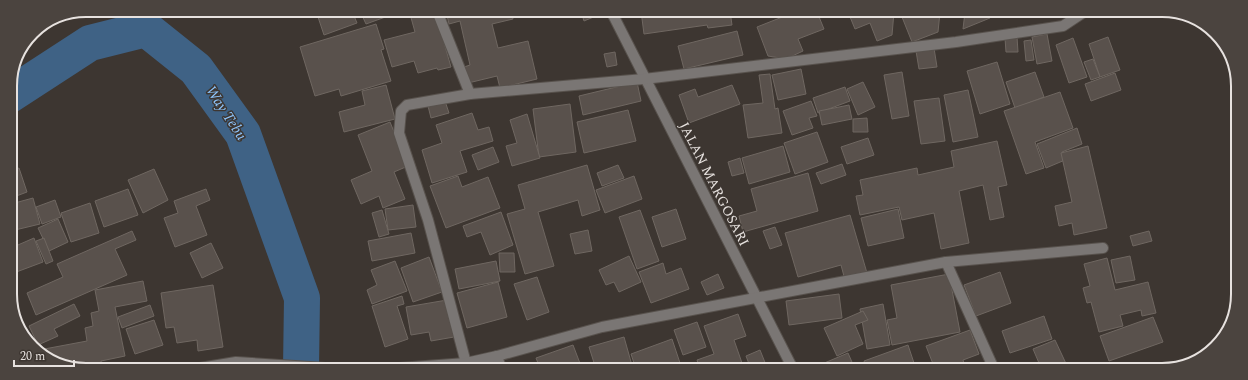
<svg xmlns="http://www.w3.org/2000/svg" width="1248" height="380" font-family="Spectral,serif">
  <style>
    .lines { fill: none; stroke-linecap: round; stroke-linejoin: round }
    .river { stroke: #3f6285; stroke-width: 36 }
    .building { fill: #59514c; stroke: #6f6761 }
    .minor-casing { stroke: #58524d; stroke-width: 12 }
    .minor { stroke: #7a7674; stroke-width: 10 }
    .labels { text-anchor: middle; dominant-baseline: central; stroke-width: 3; stroke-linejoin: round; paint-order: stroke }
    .street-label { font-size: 14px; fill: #e7e2df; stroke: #3d3631 }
    .water-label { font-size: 15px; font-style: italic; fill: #8ec6fe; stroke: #3d3631 }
    .rim { fill: none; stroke: #e7e2df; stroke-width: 2 }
  </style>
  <rect width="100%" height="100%" fill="#3d3631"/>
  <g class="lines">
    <!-- river -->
    <path class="river" d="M 10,95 L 90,43 L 146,29 L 196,69 L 243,134 L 302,298 L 301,368"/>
  </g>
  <!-- building -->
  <g class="building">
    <path d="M 277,10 L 290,10 L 278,14 Z"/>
    <path d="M 316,11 L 352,11 L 357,23 L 324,35 Z"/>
    <path d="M 360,11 L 402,11 L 366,24 Z"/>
    <path d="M 422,11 L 435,11 L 451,67 L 438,70 L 437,68 L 418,73 L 414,61 L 392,67 L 384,40 L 415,32 L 410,14 Z"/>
    <path d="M 446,11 L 511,11 L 513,19 L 492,24 L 498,48 L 528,41 L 537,79 L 500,88 L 497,76 L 468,83 L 464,67 L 470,65 L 460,21 L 449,24 Z"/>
    <path d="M 581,11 L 594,11 L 596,16 L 584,21 Z"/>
    <path d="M 641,11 L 730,11 L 732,25 L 708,28 L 707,25 L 644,34 Z"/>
    <path d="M 795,12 L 817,12 L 824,29 L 798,39 L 803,51 L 786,59 L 768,56 L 757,27 Z"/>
    <path d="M 848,12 L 894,12 L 892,35 L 877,41 L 870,23 L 855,29 Z"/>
    <path d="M 900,12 L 940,12 L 938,32 L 912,42 Z"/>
    <path d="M 965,12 L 991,12 L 990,18 L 963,29 Z"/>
    <path d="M 1047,12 L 1065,12 L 1048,15 Z"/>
    <path d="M 376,24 L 384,49 L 381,50 L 391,81 L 341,96 L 339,89 L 315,96 L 300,47 Z"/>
    <path d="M 737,31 L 743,55 L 684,69 L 678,46 Z"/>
    <path d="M 1047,34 L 1052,61 L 1037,64 L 1032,37 Z"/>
    <path d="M 1017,37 L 1018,52 L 1006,52 L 1005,38 Z"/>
    <path d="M 1108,37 L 1120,70 L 1100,77 L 1089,44 Z"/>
    <path d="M 1073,38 L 1087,77 L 1069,83 L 1056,45 Z"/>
    <path d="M 1031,40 L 1034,60 L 1026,61 L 1024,41 Z"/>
    <path d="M 934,48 L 937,67 L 919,69 L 916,51 Z"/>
    <path d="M 615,52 L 617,65 L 607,67 L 604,54 Z"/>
    <path d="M 1093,59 L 1100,77 L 1091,80 L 1084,62 Z"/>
    <path d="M 997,62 L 1010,104 L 980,114 L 967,71 Z"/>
    <path d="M 801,69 L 806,94 L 778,100 L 772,75 Z"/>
    <path d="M 902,72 L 909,116 L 892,119 L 884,75 Z"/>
    <path d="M 1035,72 L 1044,97 L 1015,108 L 1006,82 Z"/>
    <path d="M 1115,73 L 1121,90 L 1091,101 L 1085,84 Z"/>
    <path d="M 770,74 L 775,109 L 778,108 L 782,133 L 748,138 L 743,105 L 763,103 L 759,75 Z"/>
    <path d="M 637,82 L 641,101 L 583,115 L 579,96 Z"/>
    <path d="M 863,82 L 875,107 L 858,115 L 847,89 Z"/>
    <path d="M 386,85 L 395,119 L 344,132 L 339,112 L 365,105 L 362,91 Z"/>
    <path d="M 732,85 L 740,104 L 689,123 L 679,95 L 695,89 L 698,97 Z"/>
    <path d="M 845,87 L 850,101 L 818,113 L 813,98 Z"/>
    <path d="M 968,90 L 978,137 L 953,142 L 944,95 Z"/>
    <path d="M 1060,92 L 1073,128 L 1035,142 L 1044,168 L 1026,174 L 1004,111 Z"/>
    <path d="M 939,98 L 945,141 L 921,144 L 914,101 Z"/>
    <path d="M 445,101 L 449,113 L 431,118 L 428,106 Z"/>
    <path d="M 811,101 L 817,116 L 809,118 L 813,128 L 792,135 L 783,111 Z"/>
    <path d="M 570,104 L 576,152 L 539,157 L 533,109 Z"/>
    <path d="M 849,105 L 852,119 L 822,125 L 819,111 Z"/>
    <path d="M 628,110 L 636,141 L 584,153 L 577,122 Z"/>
    <path d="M 472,113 L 478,130 L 489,127 L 493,141 L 460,151 L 467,172 L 432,183 L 422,150 L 442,143 L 436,125 Z"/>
    <path d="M 527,114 L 540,158 L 512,166 L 506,146 L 517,143 L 510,120 Z"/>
    <path d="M 867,118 L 868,132 L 853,132 L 853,119 Z"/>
    <path d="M 390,122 L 408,166 L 394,172 L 405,199 L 383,208 L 379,196 L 361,204 L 351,180 L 372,171 L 358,135 Z"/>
    <path d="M 1077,128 L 1082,144 L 1062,152 L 1065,160 L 1046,168 L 1037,144 Z"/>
    <path d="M 817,132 L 828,162 L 795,174 L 784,143 Z"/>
    <path d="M 868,138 L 874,155 L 847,164 L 841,147 Z"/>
    <path d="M 997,141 L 1007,185 L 998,187 L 1004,217 L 990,220 L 983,185 L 959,191 L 969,243 L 941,249 L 934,213 L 902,220 L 899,207 L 860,215 L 856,196 L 863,195 L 860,180 L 917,168 L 918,175 L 954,167 L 951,151 Z"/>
    <path d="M 783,146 L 790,172 L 749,184 L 742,158 Z"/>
    <path d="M 1088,146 L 1107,228 L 1074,235 L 1072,223 L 1059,226 L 1055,206 L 1072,202 L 1061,153 Z"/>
    <path d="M 493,147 L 499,162 L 478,170 L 472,155 Z"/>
    <path d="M 740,158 L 744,173 L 732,176 L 728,162 Z"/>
    <path d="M 842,164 L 846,175 L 821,184 L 816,173 Z"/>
    <path d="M 587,165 L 600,210 L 582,216 L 578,200 L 538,212 L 554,266 L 525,274 L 507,214 L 525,209 L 518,185 Z"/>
    <path d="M 618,165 L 624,178 L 602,186 L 597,173 Z"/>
    <path d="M 19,168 L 27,192 L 11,198 L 11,171 Z"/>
    <path d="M 154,169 L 168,200 L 143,213 L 128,180 Z"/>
    <path d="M 808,173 L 818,211 L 743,232 L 739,216 L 757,211 L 751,189 Z"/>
    <path d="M 458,176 L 462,187 L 488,177 L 500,208 L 446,228 L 430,186 Z"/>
    <path d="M 634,176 L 642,199 L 605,213 L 596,190 Z"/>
    <path d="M 128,189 L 138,215 L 104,227 L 95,201 Z"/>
    <path d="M 206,189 L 210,200 L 196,206 L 207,235 L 175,247 L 164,218 L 178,213 L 174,201 Z"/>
    <path d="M 33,198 L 40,224 L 11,231 L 11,204 Z"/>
    <path d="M 55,200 L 61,217 L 42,224 L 36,207 Z"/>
    <path d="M 90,203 L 99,233 L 71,242 L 61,213 Z"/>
    <path d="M 413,205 L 416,227 L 388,230 L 385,209 Z"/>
    <path d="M 676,209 L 686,239 L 662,247 L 652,217 Z"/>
    <path d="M 898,209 L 904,238 L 868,246 L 861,218 Z"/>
    <path d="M 382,210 L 389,234 L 379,237 L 372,213 Z"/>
    <path d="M 640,210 L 659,261 L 637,269 L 619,217 Z"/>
    <path d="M 501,212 L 513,245 L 490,255 L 481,232 L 467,237 L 463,226 Z"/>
    <path d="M 850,215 L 867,273 L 845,280 L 841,265 L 798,277 L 785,233 Z"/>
    <path d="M 58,219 L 68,242 L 49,251 L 38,228 Z"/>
    <path d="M 775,227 L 782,245 L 770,249 L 763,231 Z"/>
    <path d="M 588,230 L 592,251 L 575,254 L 570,234 Z"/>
    <path d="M 132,231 L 136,240 L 115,249 L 127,275 L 36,315 L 27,293 L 63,277 L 57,264 Z"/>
    <path d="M 1149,231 L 1152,241 L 1133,246 L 1130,236 Z"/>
    <path d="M 411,233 L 415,253 L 372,261 L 368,241 Z"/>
    <path d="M 34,238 L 43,262 L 11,274 L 11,248 Z"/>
    <path d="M 44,238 L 53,261 L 46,264 L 36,241 Z"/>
    <path d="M 211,243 L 223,268 L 202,278 L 190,253 Z"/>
    <path d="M 499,253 L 514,253 L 515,272 L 500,272 Z"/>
    <path d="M 629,256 L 641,282 L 619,292 L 614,282 L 606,285 L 599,270 Z"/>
    <path d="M 1130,256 L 1135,280 L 1116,283 L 1111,260 Z"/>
    <path d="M 429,257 L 442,292 L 413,302 L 401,268 Z"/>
    <path d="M 1107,258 L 1115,290 L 1148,282 L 1156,313 L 1142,316 L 1141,310 L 1120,315 L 1123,326 L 1099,332 L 1091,302 L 1087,303 L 1083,288 L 1090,286 L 1084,264 Z"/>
    <path d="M 395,261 L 407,291 L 372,304 L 367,290 L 377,285 L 371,270 Z"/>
    <path d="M 496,261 L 500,281 L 459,289 L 455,269 Z"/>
    <path d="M 663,263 L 666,274 L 681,268 L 689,289 L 651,303 L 639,272 Z"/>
    <path d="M 1000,272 L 1011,303 L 976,316 L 964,285 Z"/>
    <path d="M 718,274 L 724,288 L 707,295 L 701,282 Z"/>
    <path d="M 949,274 L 960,332 L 892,345 L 887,320 L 897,318 L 891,285 Z"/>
    <path d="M 537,277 L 549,312 L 527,320 L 514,284 Z"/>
    <path d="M 143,281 L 147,301 L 115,307 L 125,356 L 101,361 L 102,366 L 111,364 L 111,368 L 67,367 L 39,350 L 87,341 L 85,328 L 93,326 L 91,313 L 99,311 L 95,290 Z"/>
    <path d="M 498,282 L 507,317 L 467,328 L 457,293 Z"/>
    <path d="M 213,285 L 223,347 L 198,351 L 197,340 L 177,343 L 174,327 L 166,328 L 161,293 Z"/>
    <path d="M 839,294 L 842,318 L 789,325 L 786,301 Z"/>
    <path d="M 402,296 L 404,304 L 397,306 L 408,339 L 385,347 L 372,306 Z"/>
    <path d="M 447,300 L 454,337 L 431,341 L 429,332 L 411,335 L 406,307 Z"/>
    <path d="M 74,304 L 80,316 L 54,329 L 58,336 L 38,345 L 29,326 Z"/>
    <path d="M 883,304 L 890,345 L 867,349 L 860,309 Z"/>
    <path d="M 150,305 L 154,316 L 122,328 L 118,317 Z"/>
    <path d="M 863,311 L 868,320 L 855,325 L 863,344 L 837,356 L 824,328 Z"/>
    <path d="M 738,314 L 746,336 L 734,340 L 742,363 L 725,369 L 700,369 L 697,360 L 714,354 L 704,326 Z"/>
    <path d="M 1044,316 L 1052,339 L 1010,353 L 1002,331 Z"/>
    <path d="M 1153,317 L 1163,342 L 1109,361 L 1100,336 Z"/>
    <path d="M 154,320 L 163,345 L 135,354 L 126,329 Z"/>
    <path d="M 697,322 L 706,347 L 683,355 L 674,330 Z"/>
    <path d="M 970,330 L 979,354 L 963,360 L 965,367 L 959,369 L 935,369 L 926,346 Z"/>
    <path d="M 624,337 L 633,369 L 596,369 L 589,347 Z"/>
    <path d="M 672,339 L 680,363 L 664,369 L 636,369 L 631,354 Z"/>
    <path d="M 1055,340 L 1069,370 L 1042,370 L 1033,349 Z"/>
    <path d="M 573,345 L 581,366 L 575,369 L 540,368 L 536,358 Z"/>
    <path d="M 908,345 L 916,369 L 867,369 L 864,361 Z"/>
    <path d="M 760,350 L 766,365 L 751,369 L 746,356 Z"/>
    <path d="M 848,353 L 855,369 L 824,369 L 822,364 Z"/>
  </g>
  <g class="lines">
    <defs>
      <g id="minor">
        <path d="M 437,11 L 470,94"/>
        <path d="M 611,11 L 793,369"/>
        <path d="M 946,262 L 994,369"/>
        <path d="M 497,356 L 501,368"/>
        <path d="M 466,363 L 428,220 L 399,133 L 401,111 L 407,105 L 470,94 L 644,79 L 956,42 L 1063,26 L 1084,12"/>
        <path d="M 200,368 L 236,362 L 325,368"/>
        <path d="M 399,368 L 466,363 L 497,356 L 602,327 L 946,262 L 1103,248"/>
      </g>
    </defs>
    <!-- minor casing -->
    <use href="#minor" class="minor-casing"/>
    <!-- minor -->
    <use href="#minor" class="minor"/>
  </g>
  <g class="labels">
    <!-- street labels -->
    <g class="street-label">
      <text transform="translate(714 184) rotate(63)">JALAN MARGOSARI</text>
    </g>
    <!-- water labels -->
    <g class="water-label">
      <text transform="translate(226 113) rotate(57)">Way Tebu</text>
    </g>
  </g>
  <!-- crop -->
  <path d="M0 0H1248V380H0ZM86 17H1162A69 69 0 0 1 1231 86V294A69 69 0 0 1 1162 363H86A69 69 0 0 1 17 294V86A69 69 0 0 1 86 17Z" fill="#4b443f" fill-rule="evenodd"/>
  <path class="rim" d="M86 17H1162A69 69 0 0 1 1231 86V294A69 69 0 0 1 1162 363H86A69 69 0 0 1 17 294V86A69 69 0 0 1 86 17Z"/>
  <!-- scale -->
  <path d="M14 360v6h60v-6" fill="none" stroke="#e7e2df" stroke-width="2"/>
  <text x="20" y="360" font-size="12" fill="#e7e2df" stroke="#3d3631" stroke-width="3" paint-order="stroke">20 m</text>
</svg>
